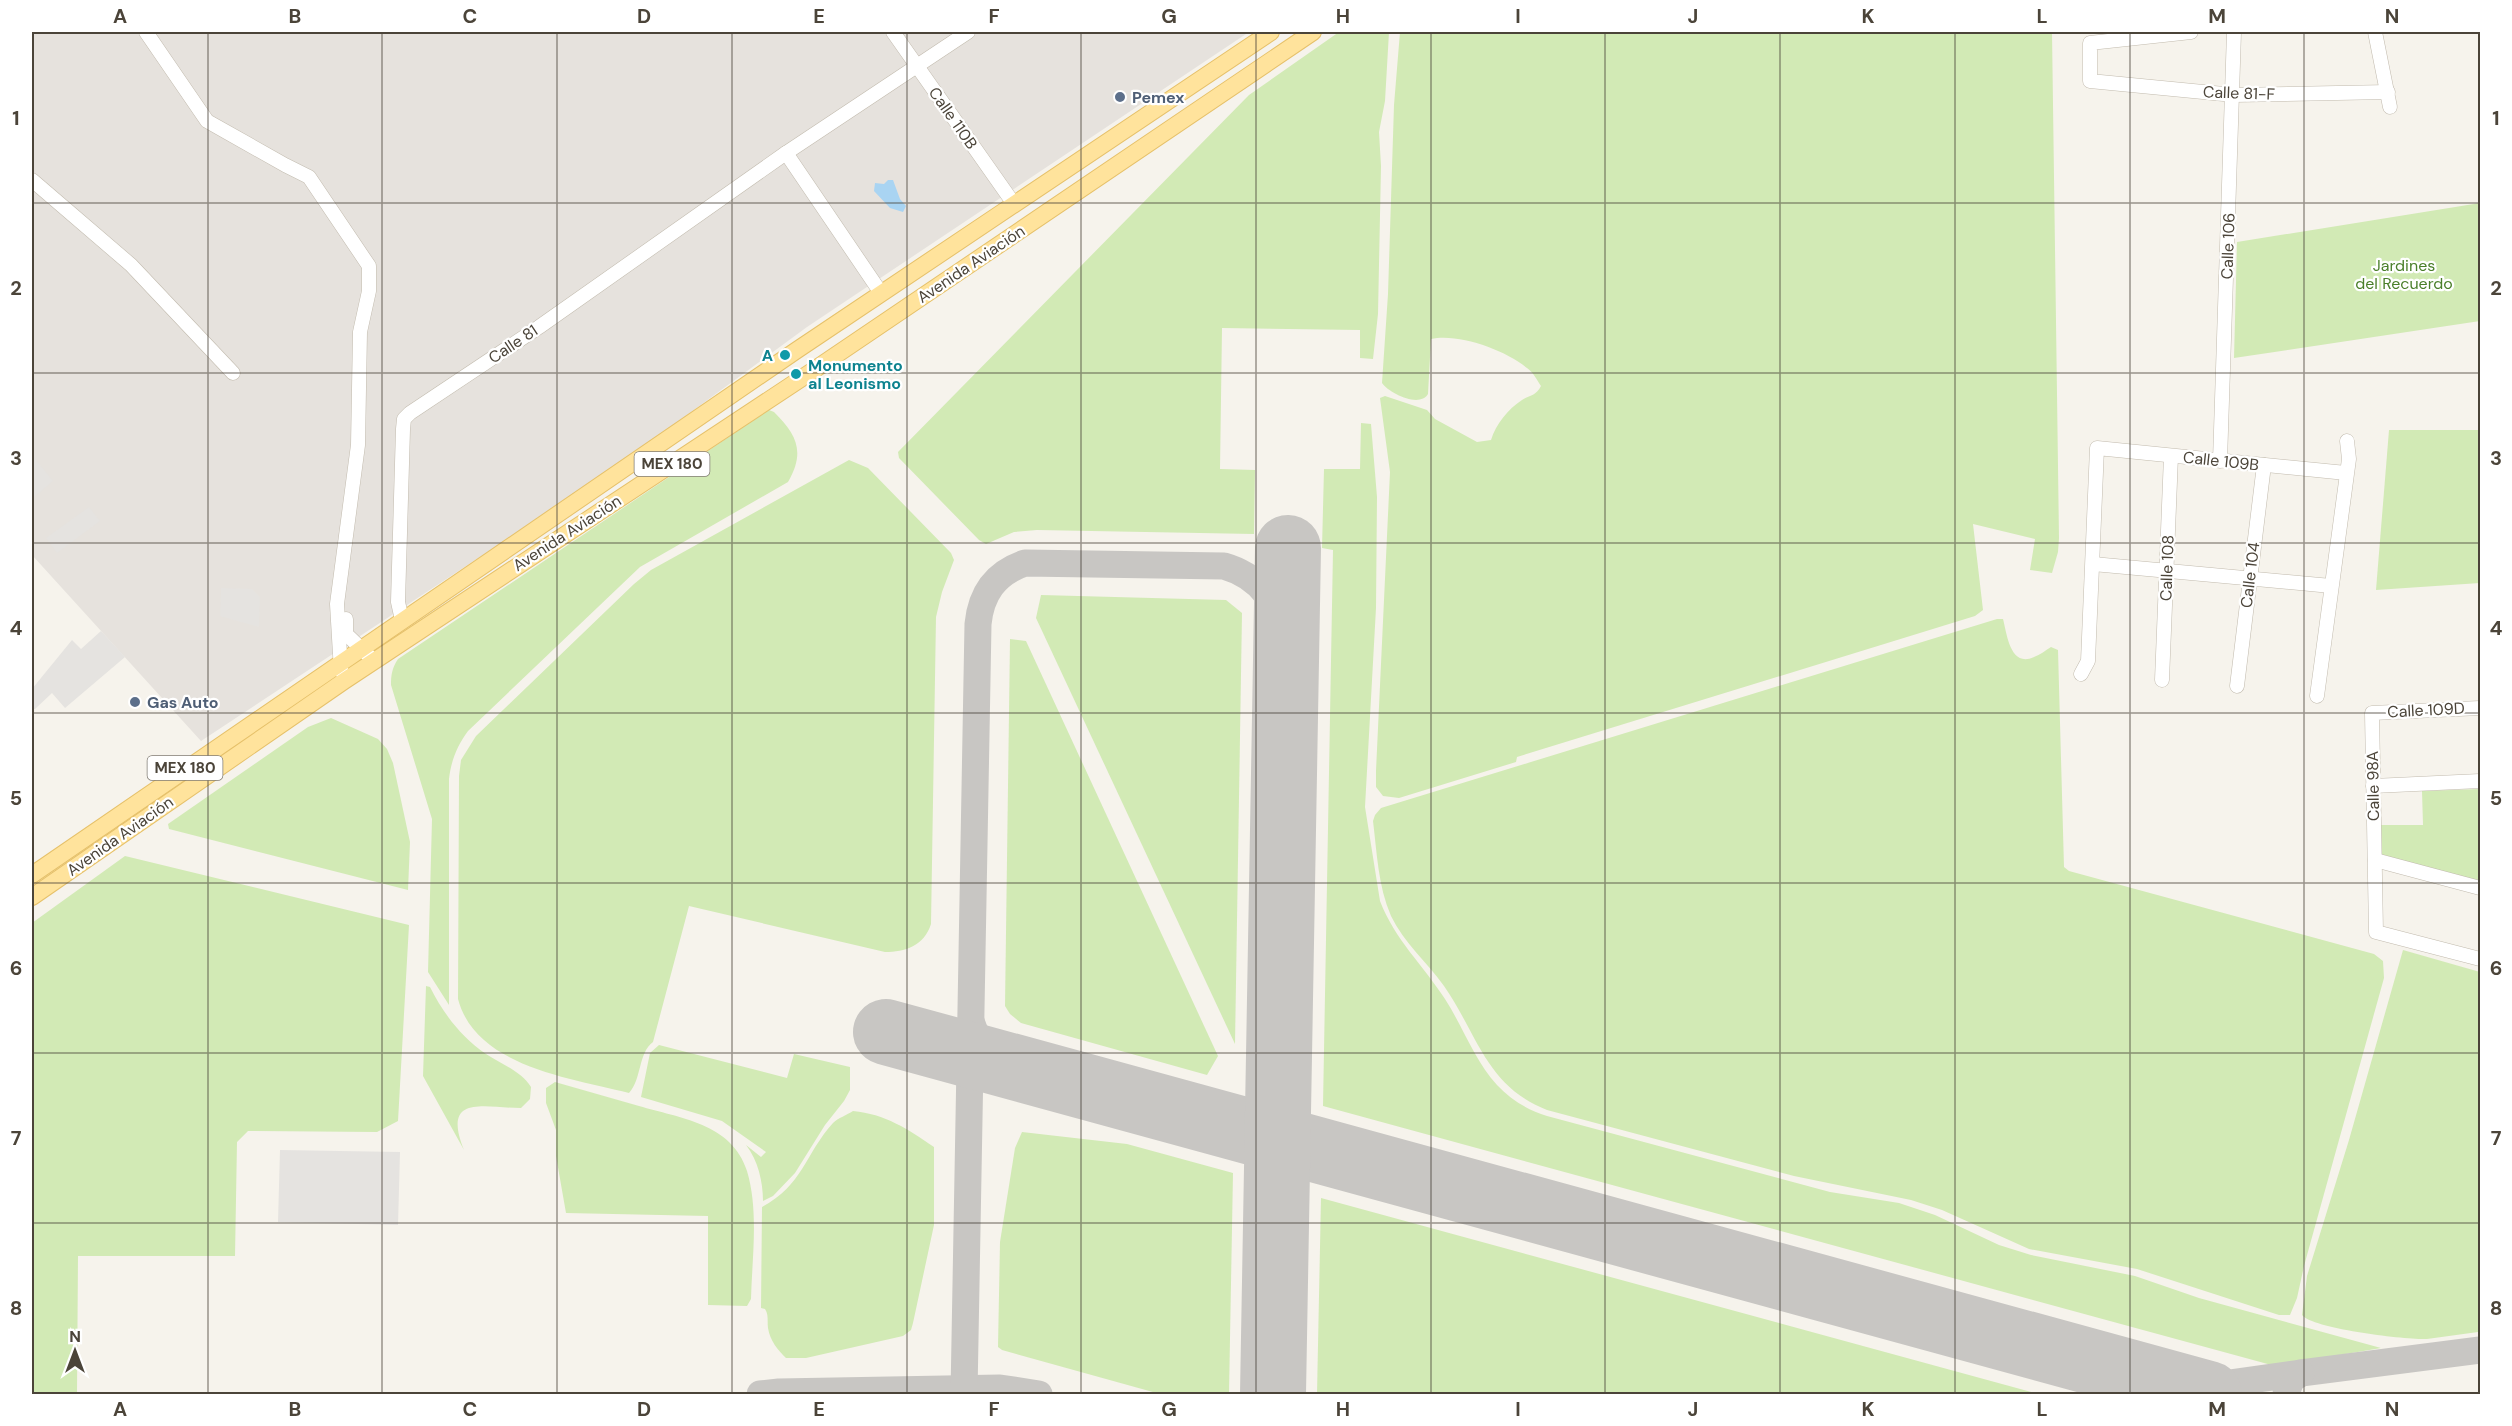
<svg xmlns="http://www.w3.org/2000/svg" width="2512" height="1426" font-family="'DM Sans',sans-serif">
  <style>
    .industrial { fill: #e6e2dd }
    .green { fill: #d2eab5 }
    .parking { fill: #e5e3e0 }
    .water { fill: #a9d4f2 }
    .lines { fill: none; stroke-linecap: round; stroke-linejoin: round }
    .taxiway { stroke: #c8c6c3; stroke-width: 27 }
    .runway { stroke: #c8c6c3; stroke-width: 66 }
    .minor-casing { stroke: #c2bbae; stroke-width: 15 }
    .major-casing { stroke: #e6c16a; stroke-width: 18 }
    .minor { stroke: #fff; stroke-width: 14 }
    .major { stroke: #ffe39c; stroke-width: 16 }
    .grid { fill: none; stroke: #4b4439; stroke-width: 1.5; stroke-opacity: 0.55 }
    .service-dot { fill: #5c6f8a; stroke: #fff; stroke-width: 2 }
    .culture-dot { fill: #0f9aa8; stroke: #fff; stroke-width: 2 }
    .labels { text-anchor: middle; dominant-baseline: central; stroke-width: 4.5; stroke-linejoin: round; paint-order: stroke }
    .shield { fill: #fff; stroke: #817c74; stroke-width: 1.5 }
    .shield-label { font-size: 15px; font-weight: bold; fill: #4b4439 }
    .street-label { font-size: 16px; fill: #4b4439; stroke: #fff }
    .service-label { font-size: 16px; font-weight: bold; fill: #4e5e75; stroke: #fff; text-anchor: start }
    .park-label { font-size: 16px; fill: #4a7f2a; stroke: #fff }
    .culture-label { font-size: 16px; font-weight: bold; fill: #0d838f; stroke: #fff; text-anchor: end }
    .neatline { fill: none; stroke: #4b4439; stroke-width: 2 }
    .grid-label { font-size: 20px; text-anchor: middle; font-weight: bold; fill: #4b4439 }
  </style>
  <rect width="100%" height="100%" fill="#f6f3ec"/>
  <!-- industrial -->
  <path class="industrial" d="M 32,32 L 1249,32 L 807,327 L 619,465 L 201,741 L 32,555 Z"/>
  <!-- green -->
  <g class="green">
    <path d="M 1339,32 L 1389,32 L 1385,101 L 1379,132 L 1381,166 L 1378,314 L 1373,359 L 1360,358 L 1360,330 L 1222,328 L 1220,469 L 1255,470 L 1254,534 L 1037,530 L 1014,532 L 986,544 L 979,540 L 899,458 L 898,452 L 1249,95 Z"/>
    <path d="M 1400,32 L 2052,32 L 2059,538 L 2058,552 L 2052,573 L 2030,570 L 2035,539 L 1973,524 L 1983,610 L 1975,616 L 1517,757 L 1516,762 L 1399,798 L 1383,796 L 1376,787 L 1376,771 L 1390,472 L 1380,398 L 1385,396 L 1427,410 L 1435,419 L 1477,442 L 1491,440 C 1496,424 1508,409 1522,400 C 1530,395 1536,396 1541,386 C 1537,380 1533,372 1527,368 C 1505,350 1459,333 1431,339 L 1428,394 C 1420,408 1390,394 1382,383 L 1388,294 L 1394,105 Z"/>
    <path d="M 2480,203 L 2480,321 L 2234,358 L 2237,242 Z"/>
    <path d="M 769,410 L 774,412 C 796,434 806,451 788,482 L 640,567 L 468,731 C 457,746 451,761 449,779 L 449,1005 L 428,972 L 432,819 L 391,685 C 391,675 392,668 398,659 Z"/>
    <path d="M 1361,423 L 1371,424 L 1377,497 L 1376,608 L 1365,807 L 1380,901 C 1395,940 1423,965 1445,999 C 1463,1027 1475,1061 1497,1085 C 1511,1100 1528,1110 1547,1116 L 1830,1192 L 1899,1203 L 1935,1215 L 1999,1245 L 2031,1255 L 2135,1276 L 2199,1298 L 2381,1348 L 2275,1366 L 1323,1106 L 1333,550 L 1322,548 L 1324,469 L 1360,469 Z"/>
    <path d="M 2389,430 L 2480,430 L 2480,583 L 2376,590 Z"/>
    <path d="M 849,460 L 868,468 L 951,553 L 954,560 L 942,592 L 936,617 L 931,924 C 924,946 905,952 885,952 L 689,906 L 653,1042 C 638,1053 642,1079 629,1093 C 571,1078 476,1067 458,999 L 459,776 L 461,760 L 476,736 L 634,584 L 651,570 Z"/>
    <path d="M 1041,595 L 1226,600 L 1242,613 L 1235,1044 L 1036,618 Z"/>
    <path d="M 1997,619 L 2003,619 C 2007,634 2010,668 2034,657 C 2040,655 2046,650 2051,647 L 2058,650 L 2064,867 L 2069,871 L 2374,954 L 2383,961 L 2384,978 L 2304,1266 L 2297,1298 L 2290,1315 L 2279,1315 L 2137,1269 L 2029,1249 L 1942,1210 L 1911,1200 L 1794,1176 L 1547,1110 C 1486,1086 1478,1035 1444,986 C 1427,962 1404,943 1391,916 C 1378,886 1377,853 1373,821 L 1375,815 L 1381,808 Z"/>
    <path d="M 1010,639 L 1026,641 L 1218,1056 L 1207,1075 L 1021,1023 L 1010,1014 L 1005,1006 Z"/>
    <path d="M 331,718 L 378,739 L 387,749 L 393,763 L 410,842 L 408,890 L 169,829 L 168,824 L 308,727 Z"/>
    <path d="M 2480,789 L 2480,882 L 2381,855 L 2379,825 L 2423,825 L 2422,791 Z"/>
    <path d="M 125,856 L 409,925 L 398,1121 L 377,1132 L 248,1131 L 237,1142 L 235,1256 L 78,1256 L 77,1394 L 32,1394 L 32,923 Z"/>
    <path d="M 2403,950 L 2480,972 L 2480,1323 L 2478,1332 C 2461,1334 2444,1337 2427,1339 C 2407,1340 2313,1329 2302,1315 L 2307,1276 L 2349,1140 Z"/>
    <path d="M 426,986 L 430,987 C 443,1013 461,1037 486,1054 C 501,1064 521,1071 531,1087 L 530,1099 L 521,1108 C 485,1108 441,1093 464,1150 L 423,1076 Z"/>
    <path d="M 659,1045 L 787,1078 L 794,1054 L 850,1067 L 850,1090 L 844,1101 L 825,1125 L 795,1173 L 773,1196 L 763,1201 C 763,1182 758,1160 746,1145 L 761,1157 L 766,1152 L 722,1121 L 641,1097 L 650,1053 Z"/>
    <path d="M 555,1082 C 583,1090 611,1098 639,1106 C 679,1118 732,1123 747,1171 C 759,1211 752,1258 751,1299 L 747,1306 L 708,1305 L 708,1216 L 566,1213 L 556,1156 L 556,1130 L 546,1103 L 546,1088 Z"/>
    <path d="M 853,1111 C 885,1114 908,1129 934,1147 L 934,1225 L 913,1323 L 911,1330 L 903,1336 L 806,1358 L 786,1358 C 778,1350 770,1341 768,1328 C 767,1321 769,1315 765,1309 L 761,1308 L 762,1207 C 803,1185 805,1154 833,1123 C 838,1118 847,1115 853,1111 Z"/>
    <path d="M 1022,1132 L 1127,1144 L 1233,1173 L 1229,1394 L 1160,1394 L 1002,1350 L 998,1347 L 1000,1242 L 1015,1148 Z"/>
    <path d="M 1321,1198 L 2039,1394 L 1317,1394 Z"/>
  </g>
  <!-- parking -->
  <g class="parking">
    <path d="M 32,455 L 53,481 L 32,499 Z"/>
    <path d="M 89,507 L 100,521 L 57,553 L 46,538 Z"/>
    <path d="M 221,588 L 252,589 L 260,597 L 259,627 L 220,616 Z"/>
    <path d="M 101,631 L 125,657 L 65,708 L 52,693 L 35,709 L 32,709 L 32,689 L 72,640 L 81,649 Z"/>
    <path d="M 280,1150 L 400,1152 L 398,1225 L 278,1222 Z"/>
  </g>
  <!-- water -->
  <path class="water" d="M 888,180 L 893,180 L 900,199 L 906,206 L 903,212 L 890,208 L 874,191 L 875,183 L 884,184 Z"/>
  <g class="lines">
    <!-- taxiway -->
    <g class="taxiway">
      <path d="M 971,1021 C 978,1045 995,1057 1016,1068"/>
      <path d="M 2301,1373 L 2480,1350"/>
      <path d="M 2168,1383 L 2215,1385 L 2301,1373 L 2291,1380 L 2286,1394"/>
      <path d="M 760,1394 L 779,1392 L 1000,1388 L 1039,1394"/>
      <path d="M 964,1394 L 978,624 C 981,594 995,573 1025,563 L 1224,566 C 1262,577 1279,605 1286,642"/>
    </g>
    <!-- runway -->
    <g class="runway">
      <path d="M 886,1032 L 2209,1394"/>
      <path d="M 1273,1394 L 1288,548"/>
    </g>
    <defs>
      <g id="minor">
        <path d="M 146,32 L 207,121 L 285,165 L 309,177 L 369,266 L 369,291 L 360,332 L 358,445 L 337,604 L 341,671"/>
        <path d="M 893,32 L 1014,204"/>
        <path d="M 2191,32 L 2090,43 L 2090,81 L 2234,95 L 2388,92"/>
        <path d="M 2375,32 L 2390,107"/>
        <path d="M 786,153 L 881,293"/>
        <path d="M 32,180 L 131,265 L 233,373"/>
        <path d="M 2220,461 L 2234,32"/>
        <path d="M 2093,564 L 2331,586"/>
        <path d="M 346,619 L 346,634 L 369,656"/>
        <path d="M 402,620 L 398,602 L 403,429 L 404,419 L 410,413 L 539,327 L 786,153 L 968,32"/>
        <path d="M 2081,674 L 2088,661 L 2097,448 L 2346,473"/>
        <path d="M 2162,680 L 2171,456"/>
        <path d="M 2237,686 L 2264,465"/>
        <path d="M 2317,696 L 2349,459 L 2347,441"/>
        <path d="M 2480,708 L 2372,713 L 2376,932 L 2480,959"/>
        <path d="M 2373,786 L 2480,781"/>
        <path d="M 2375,860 L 2480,888"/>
      </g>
      <g id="major">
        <path d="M 32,875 L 797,350 L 1271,32"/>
        <path d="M 32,897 L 344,681 L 811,372 L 1313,32"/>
      </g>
    </defs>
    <!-- minor casing -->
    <use href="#minor" class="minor-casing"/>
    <!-- major casing -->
    <use href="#major" class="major-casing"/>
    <!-- minor -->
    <use href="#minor" class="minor"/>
    <!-- major -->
    <use href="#major" class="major"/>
  </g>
  <!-- grid -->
  <path class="grid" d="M 208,32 L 208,1394M 382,32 L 382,1394M 557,32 L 557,1394M 732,32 L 732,1394M 907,32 L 907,1394M 1081,32 L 1081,1394M 1256,32 L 1256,1394M 1431,32 L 1431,1394M 1605,32 L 1605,1394M 1780,32 L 1780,1394M 1955,32 L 1955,1394M 2130,32 L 2130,1394M 2304,32 L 2304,1394M 32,203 L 2480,203M 32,373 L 2480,373M 32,543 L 2480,543M 32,713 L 2480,713M 32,883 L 2480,883M 32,1053 L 2480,1053M 32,1223 L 2480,1223"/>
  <!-- markers -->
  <g class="service-dot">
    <circle cx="1120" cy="97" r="6"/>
    <circle cx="135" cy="702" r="6"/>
  </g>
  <g class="culture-dot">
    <circle cx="785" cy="355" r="6"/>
    <circle cx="796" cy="374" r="6"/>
  </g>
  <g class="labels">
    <!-- shield labels -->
    <g class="shield">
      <rect x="634.5" y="452" width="75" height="24" rx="4.5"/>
      <rect x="147.5" y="756" width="75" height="24" rx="4.5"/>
    </g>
    <g class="shield-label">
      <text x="672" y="464">MEX 180</text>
      <text x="185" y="768">MEX 180</text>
    </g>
    <!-- street labels -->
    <g class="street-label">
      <text transform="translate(2239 93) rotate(2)">Calle 81-F</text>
      <text transform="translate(953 118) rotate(55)">Calle 110B</text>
      <text transform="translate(2228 246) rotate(-88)">Calle 106</text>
      <text transform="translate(971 264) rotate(-34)">Avenida Aviación</text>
      <text transform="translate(513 344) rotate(-34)">Calle 81</text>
      <text transform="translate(2221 461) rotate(6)">Calle 109B</text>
      <text transform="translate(567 533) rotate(-33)">Avenida Aviación</text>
      <text transform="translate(2167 568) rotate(-88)">Calle 108</text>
      <text transform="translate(2250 575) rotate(-83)">Calle 104</text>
      <text transform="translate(2426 710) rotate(-3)">Calle 109D</text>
      <text transform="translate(2373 786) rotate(-91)">Calle 98A</text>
      <text transform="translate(120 836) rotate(-35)">Avenida Aviación</text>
    </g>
    <!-- service labels -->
    <g class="service-label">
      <text x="1132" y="97">Pemex</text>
      <text x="147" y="702">Gas Auto</text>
    </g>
    <!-- park labels -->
    <g class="park-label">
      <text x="2404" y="265">Jardines<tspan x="2404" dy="18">del Recuerdo</tspan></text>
    </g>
    <!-- culture labels -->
    <g class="culture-label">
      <text x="773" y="355">A</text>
      <text x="808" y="365" text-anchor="start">Monumento<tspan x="808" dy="18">al Leonismo</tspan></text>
    </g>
  </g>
  <!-- border -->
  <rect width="2512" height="1426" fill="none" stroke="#ffffff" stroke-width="66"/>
  <!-- north arrow -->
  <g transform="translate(75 1351)" stroke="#ffffff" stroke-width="4.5" paint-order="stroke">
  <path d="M0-4.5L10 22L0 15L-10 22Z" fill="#4b4439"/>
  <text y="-9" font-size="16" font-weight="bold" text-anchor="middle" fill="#4b4439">N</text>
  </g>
  <rect x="33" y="33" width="2446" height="1360" class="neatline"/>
  <g class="grid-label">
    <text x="120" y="23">A</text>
    <text x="295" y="23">B</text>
    <text x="470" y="23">C</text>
    <text x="644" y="23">D</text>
    <text x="819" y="23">E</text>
    <text x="994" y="23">F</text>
    <text x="1169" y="23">G</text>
    <text x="1343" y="23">H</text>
    <text x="1518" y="23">I</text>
    <text x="1693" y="23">J</text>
    <text x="1868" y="23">K</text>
    <text x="2042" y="23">L</text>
    <text x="2217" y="23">M</text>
    <text x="2392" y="23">N</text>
    <text x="16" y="125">1</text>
    <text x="2496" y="125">1</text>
    <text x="16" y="295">2</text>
    <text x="2496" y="295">2</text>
    <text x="16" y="465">3</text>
    <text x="2496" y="465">3</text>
    <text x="16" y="635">4</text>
    <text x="2496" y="635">4</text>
    <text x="16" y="805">5</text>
    <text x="2496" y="805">5</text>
    <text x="16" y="975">6</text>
    <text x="2496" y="975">6</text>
    <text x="16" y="1145">7</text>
    <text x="2496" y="1145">7</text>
    <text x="16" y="1315">8</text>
    <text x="2496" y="1315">8</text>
    <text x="120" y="1416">A</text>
    <text x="295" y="1416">B</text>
    <text x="470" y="1416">C</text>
    <text x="644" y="1416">D</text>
    <text x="819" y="1416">E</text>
    <text x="994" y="1416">F</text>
    <text x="1169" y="1416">G</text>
    <text x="1343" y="1416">H</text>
    <text x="1518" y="1416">I</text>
    <text x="1693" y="1416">J</text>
    <text x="1868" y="1416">K</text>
    <text x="2042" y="1416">L</text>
    <text x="2217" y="1416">M</text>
    <text x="2392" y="1416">N</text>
  </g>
</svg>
